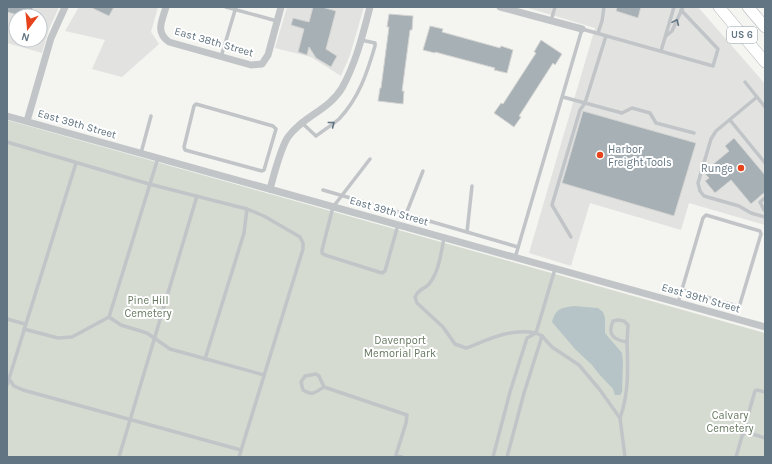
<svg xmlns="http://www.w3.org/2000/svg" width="772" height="464" font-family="Karla,sans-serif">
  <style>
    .built { fill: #e2e3e1; fill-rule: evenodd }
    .green { fill: #d5dbd1 }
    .water { fill: #b6c4c7 }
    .building { fill: #a7b0b5; stroke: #d5d5d3 }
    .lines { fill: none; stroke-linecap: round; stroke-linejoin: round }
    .primary-casing { stroke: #b2b7ba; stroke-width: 12 }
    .lane { stroke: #c1c5c8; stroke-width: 3.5 }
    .street { stroke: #c1c5c8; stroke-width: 7 }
    .primary { stroke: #fff; stroke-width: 11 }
    .oneway { stroke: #627582 }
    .poi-dot { fill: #e7441d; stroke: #fff; stroke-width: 1.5 }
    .labels { text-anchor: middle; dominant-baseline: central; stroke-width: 4; stroke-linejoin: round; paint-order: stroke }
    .shield { fill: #fff; stroke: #919ea8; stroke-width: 1 }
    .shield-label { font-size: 10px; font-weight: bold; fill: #627582 }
    .street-label { font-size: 11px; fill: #627582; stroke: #fff }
    .poi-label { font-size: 11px; fill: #627582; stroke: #fff; text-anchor: start }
    .park-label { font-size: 11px; fill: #677961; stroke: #fff }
  </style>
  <rect width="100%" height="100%" fill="#f4f4f0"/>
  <!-- built -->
  <g class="built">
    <path d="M 7,7 L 59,7 L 49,29 L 42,53 L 7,43 ZM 16,16 L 40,16 L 40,40 L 16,40 Z"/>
    <path d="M 79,7 L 158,7 L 151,32 L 159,44 L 122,77 L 92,69 L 105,40 L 65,31 Z"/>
    <path d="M 287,7 L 364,7 L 350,55 L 341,76 L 311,57 L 275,48 Z"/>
    <path d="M 525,7 L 698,7 L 765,84 L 765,225 L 689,203 L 681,230 L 590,203 L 571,266 L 529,253 L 595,28 Z"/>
  </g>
  <!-- green -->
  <path class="green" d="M 7,120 L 765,333 L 765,457 L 7,457 Z"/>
  <!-- water -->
  <path class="water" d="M 574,306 L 598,308 L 603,312 L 605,318 L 605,333 L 622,353 L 623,363 L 622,392 L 620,395 L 615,395 L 613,389 L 599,374 L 592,365 L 575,349 L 552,322 C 556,308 561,308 574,306 Z"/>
  <!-- building -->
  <g class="building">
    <path d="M 7,7 L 33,7 L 31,16 L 21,16 L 7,12 Z"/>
    <path d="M 90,7 L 114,7 L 109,16 Z"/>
    <path d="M 313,7 L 322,7 L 336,11 L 326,49 L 337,56 L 331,67 L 316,58 L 309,47 L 307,55 L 298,52 L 304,29 L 291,25 L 293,18 L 309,22 Z"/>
    <path d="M 617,7 L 641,7 L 638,18 L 616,11 Z"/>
    <path d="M 389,14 L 413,16 L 412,30 L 410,30 L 402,91 L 404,91 L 403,104 L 378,101 L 380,88 L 381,88 L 389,27 L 387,27 Z"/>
    <path d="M 430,26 L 443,29 L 442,32 L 500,48 L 501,46 L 513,50 L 507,73 L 494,70 L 495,68 L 435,52 L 435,53 L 423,50 Z"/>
    <path d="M 541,40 L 562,54 L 555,65 L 553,63 L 519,116 L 521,117 L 514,127 L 494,113 L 501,103 L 503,104 L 536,53 L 534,52 Z"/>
    <path d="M 583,111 L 696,143 L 674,216 L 562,183 Z"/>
    <path d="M 734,138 L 765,175 L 765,192 L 751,204 L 731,180 L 715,193 L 705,181 L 709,178 L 704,173 L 705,171 L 729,151 L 725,146 Z"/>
  </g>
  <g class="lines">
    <defs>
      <g id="primary">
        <path d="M 719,7 L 765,62"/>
        <path d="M 748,7 L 765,27"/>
      </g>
    </defs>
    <!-- primary casing -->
    <use href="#primary" class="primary-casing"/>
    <!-- lane -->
    <g class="lane">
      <path d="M 226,7 L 277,21"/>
      <path d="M 551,21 L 555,7"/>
      <path d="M 598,33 L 602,21 L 604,7"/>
      <path d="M 666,36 L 672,31 L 683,7"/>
      <path d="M 661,51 L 674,7"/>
      <path d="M 221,57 L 236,7"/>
      <path d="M 745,82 L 765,107"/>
      <path d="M 563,97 L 622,113 L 632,108 L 650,113 L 656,123 L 694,133"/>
      <path d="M 757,97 L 716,131 L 711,139 L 698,183 L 700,191 L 704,196 L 739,206 L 751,213 L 765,217"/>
      <path d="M 196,104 L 273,126 L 276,129 L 264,170 L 262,171 L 185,150 L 184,147 L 194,106 Z"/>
      <path d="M 730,120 L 765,163"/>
      <path d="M 302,123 L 316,136 C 324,130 332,125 339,119 C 359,98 367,73 375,46 L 375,43 L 361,40"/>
      <path d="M 7,142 L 149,184 L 247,209 L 264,216 L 300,237 L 303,243 L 303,249 L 239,457"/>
      <path d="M 141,153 L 151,116"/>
      <path d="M 370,159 L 333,207 L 322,250 L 322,253 L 325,255 L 382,273 L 385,271 L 398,225"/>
      <path d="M 323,190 L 518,247"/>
      <path d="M 765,198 L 760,202 L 764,210 L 765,210"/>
      <path d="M 406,214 L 423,171"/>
      <path d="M 467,232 L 472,186"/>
      <path d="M 571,237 L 552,205 L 580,110 L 585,103 L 606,36"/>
      <path d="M 444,238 C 441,253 439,272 429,284 C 424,290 420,287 415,297 L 417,303 L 443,327 L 455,344 L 466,348 C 490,339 510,328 536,333 L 555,269"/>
      <path d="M 515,258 L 582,29 L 713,66 L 718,49 L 681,10"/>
      <path d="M 678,303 L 703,218 L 706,215 L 760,231 L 761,234 L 740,304 L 737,306 L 682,290"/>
      <path d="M 109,317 L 158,158"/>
      <path d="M 7,319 L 25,324"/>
      <path d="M 618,320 L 624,321 L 628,325 L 627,342 C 614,340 607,335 613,321 Z"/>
      <path d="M 24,329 L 58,338 L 72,337 L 109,317 L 121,325 L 147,333 L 170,349 L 264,375"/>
      <path d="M 205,359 L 244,233 L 247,209"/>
      <path d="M 9,379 L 14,386 L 23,390 L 241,450"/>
      <path d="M 7,385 L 76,163"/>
      <path d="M 324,387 L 319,376 L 316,374 L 305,376 L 301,382 L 303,390 C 313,396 314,393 324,387 L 407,415 L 406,423 L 396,455"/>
      <path d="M 620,418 C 629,393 628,368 627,342"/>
      <path d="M 744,434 L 746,432 L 765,438"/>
      <path d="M 396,456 L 402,457"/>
      <path d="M 119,457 L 197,196"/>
      <path d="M 493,457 L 510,392 L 527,338 L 536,333 L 542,336 L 552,347 L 579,365 L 600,390 L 620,418 L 625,457"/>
      <path d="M 507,457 L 524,393 L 542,336"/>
      <path d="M 736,457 L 755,391 L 757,390 L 765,392"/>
    </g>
    <!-- street -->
    <g class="street">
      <path d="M 166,7 C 162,21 155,32 169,42 L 251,65 L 262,64 L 268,55 L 281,7"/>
      <path d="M 500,7 L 582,29"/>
      <path d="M 7,116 L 765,327"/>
      <path d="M 27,121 L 51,38 L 65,7"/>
      <path d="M 270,189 C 274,175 280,149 288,137 C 302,117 329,110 342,88 C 356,63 363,34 370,7"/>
    </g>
    <!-- primary -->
    <use href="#primary" class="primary"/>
  </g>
  <!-- one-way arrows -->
  <defs><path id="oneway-chevron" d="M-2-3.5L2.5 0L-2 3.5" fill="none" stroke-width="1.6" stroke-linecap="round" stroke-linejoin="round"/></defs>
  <g class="oneway">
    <use href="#oneway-chevron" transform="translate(676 22) rotate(-66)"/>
    <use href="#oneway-chevron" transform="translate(332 124) rotate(-38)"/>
  </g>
  <!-- markers -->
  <g class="poi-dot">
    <circle cx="600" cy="155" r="4"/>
    <circle cx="741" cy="168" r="4"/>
  </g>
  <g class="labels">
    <!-- shield labels -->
    <rect class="shield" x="727" y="27" width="30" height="16" rx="3"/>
    <g class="shield-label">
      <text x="742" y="35">US 6</text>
    </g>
    <!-- street labels -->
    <g class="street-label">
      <text transform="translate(214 42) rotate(16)">East 38th Street</text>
      <text transform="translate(77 124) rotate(16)">East 39th Street</text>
      <text transform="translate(389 211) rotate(16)">East 39th Street</text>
      <text transform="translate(701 298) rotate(16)">East 39th Street</text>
    </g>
    <!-- poi labels -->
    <g class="poi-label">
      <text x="608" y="149">Harbor<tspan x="608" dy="13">Freight Tools</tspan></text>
      <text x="733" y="168" text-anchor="end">Runge</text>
    </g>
    <!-- park labels -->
    <g class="park-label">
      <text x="148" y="300">Pine Hill<tspan x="148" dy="13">Cemetery</tspan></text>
      <text x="400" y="340">Davenport<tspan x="400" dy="13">Memorial Park</tspan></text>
      <text x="730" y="415">Calvary<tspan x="730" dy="13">Cemetery</tspan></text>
    </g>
  </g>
  <!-- border -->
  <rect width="772" height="464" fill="none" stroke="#627582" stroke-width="16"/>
  <!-- north arrow -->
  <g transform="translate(28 28) rotate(196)"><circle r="19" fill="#ffffff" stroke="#c0c8cd"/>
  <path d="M0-3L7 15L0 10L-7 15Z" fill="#e7441d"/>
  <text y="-6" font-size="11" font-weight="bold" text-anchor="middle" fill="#627582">N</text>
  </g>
</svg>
